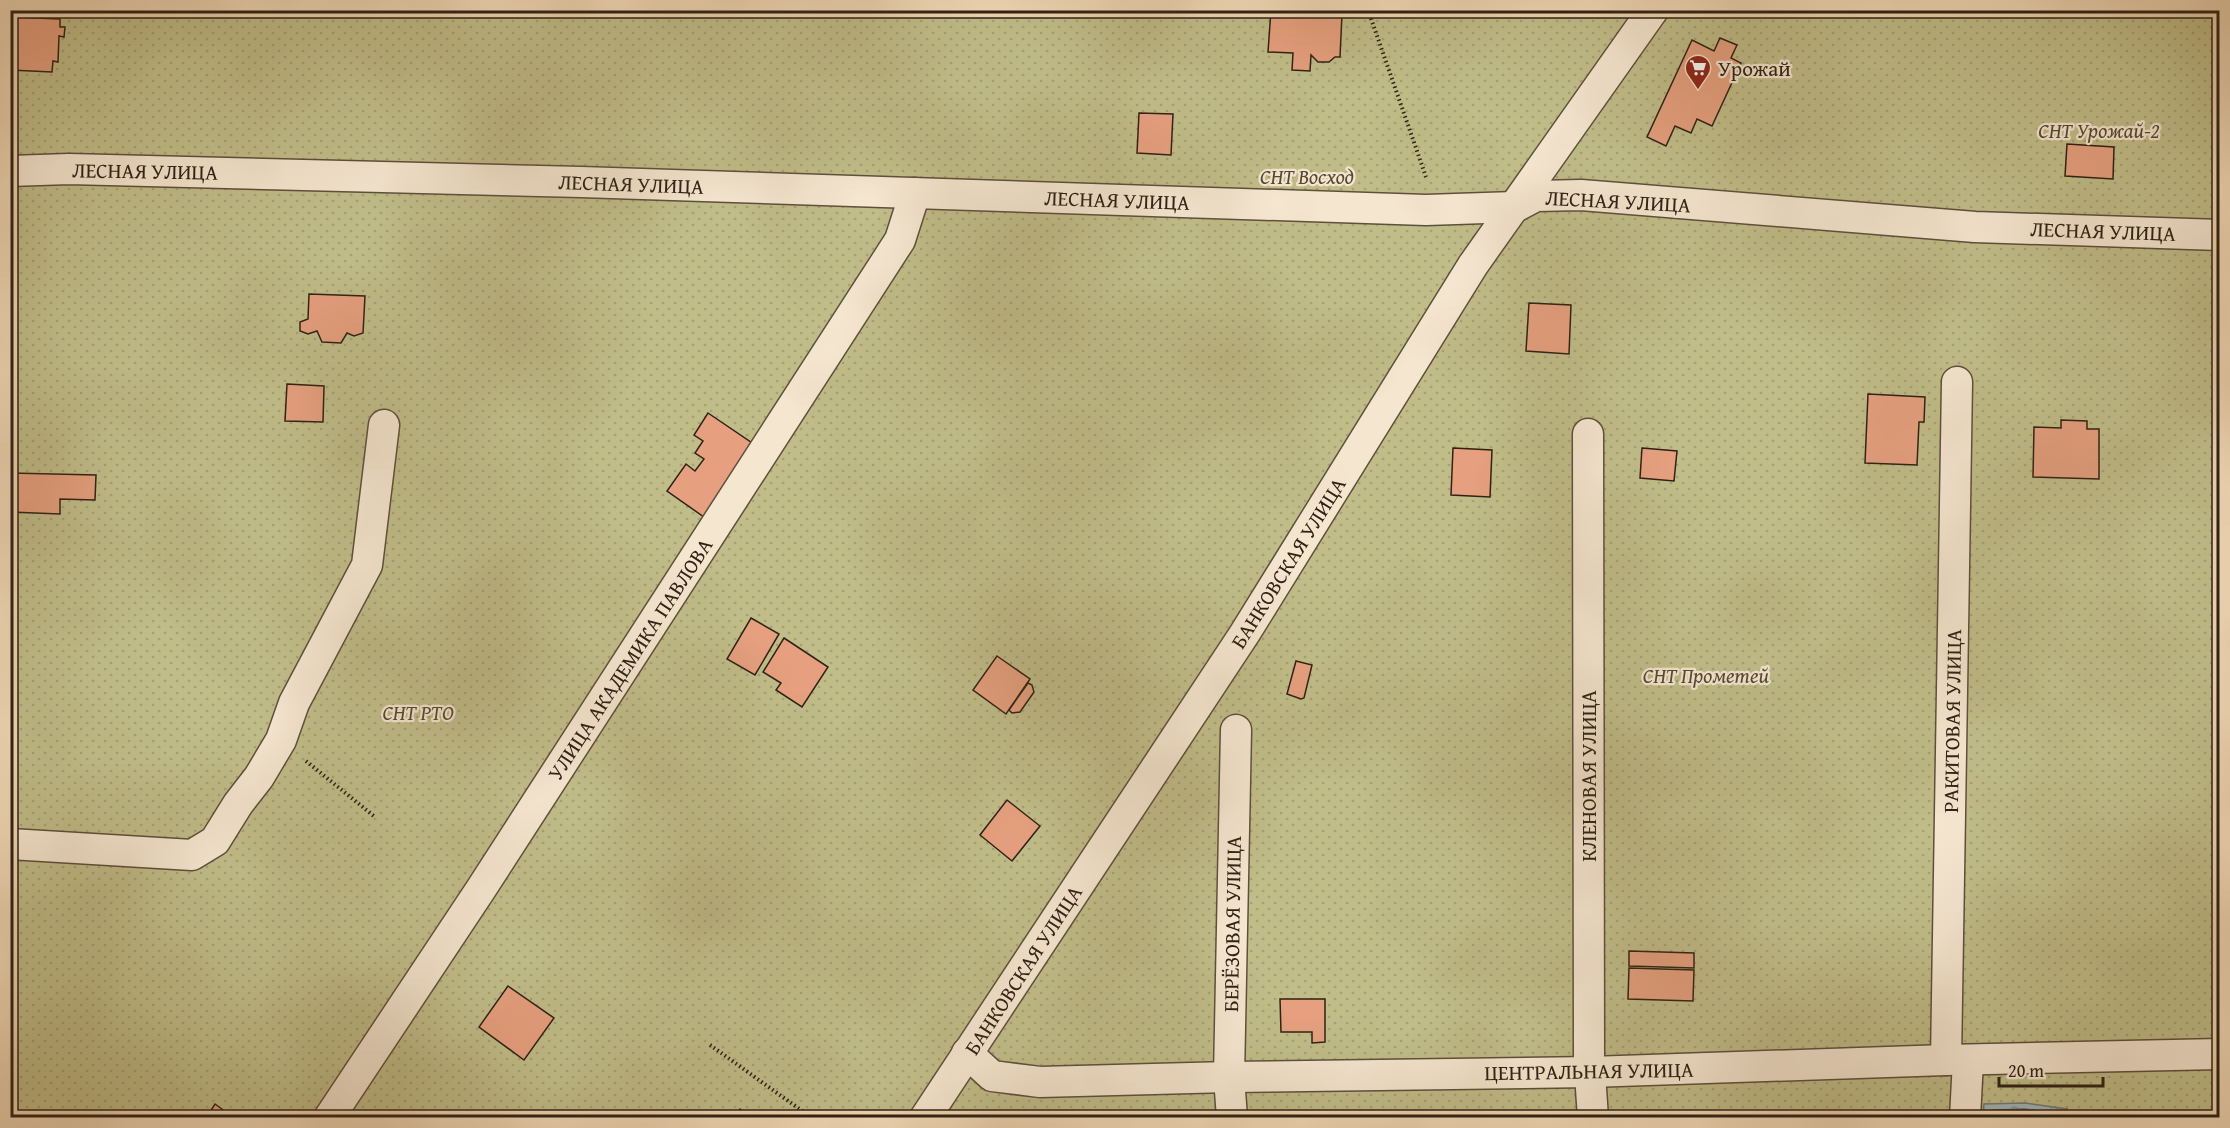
<svg xmlns="http://www.w3.org/2000/svg" width="2230" height="1128" font-family="'Gentium Book Plus',serif">
  <style>
    .green { fill: url(#green-dots); stroke: #786f4e; stroke-width: 1.5 }
    .water { fill: url(#water-ripples); stroke: #737a78; stroke-width: 1.5 }
    .lines { fill: none; stroke-linecap: round; stroke-linejoin: round }
    .shore { stroke: #686c67; stroke-width: 1.5 }
    .building { fill: #e6a07f; stroke: #2f2114; stroke-width: 1.5 }
    .minor-casing { stroke: #5f4f3c; stroke-width: 33 }
    .path { stroke: #2f2114; stroke-width: 4; stroke-dasharray: 1.5 3; stroke-linecap: butt }
    .minor { stroke: #f5e6d0; stroke-width: 30 }
    .labels { text-anchor: middle; dominant-baseline: central; stroke-width: 4.5; stroke-linejoin: round; paint-order: stroke }
    .poi-label { font-size: 21px; fill: #2f2114; stroke: #f5e6d0; text-anchor: start }
    .park-label { font-size: 21px; font-style: italic; fill: #534831; stroke: #f5e6d0 }
    .street-label { font-size: 21px; fill: #2f2114; stroke: #f5e6d0 }
  </style>
  <defs>
    <pattern id="green-dots" width="8" height="8" patternUnits="userSpaceOnUse" patternTransform="scale(1.5)"><rect width="8" height="8" fill="#c0bd89"/><path d="M2 2h.1M6 6h.1" fill="none" stroke="#a5a275" stroke-width="1.8" stroke-linecap="round"/></pattern>
    <pattern id="water-ripples" width="26" height="14" patternUnits="userSpaceOnUse" patternTransform="scale(1.5)"><rect width="26" height="14" fill="#a0b6ba"/><path d="M2 4q2-2 4 0t4 0M15 11q2-2 4 0t4 0" fill="none" stroke="#839496"/></pattern>
  </defs>
  <rect width="100%" height="100%" fill="#f0d8b6"/>
  <filter id="stains"><feTurbulence type="fractalNoise" baseFrequency=".00333" numOctaves="4"/><feColorMatrix values="0 0 0 0 .2 0 0 0 0 .09 0 0 0 0 .02 0 0 0 .5 -.17"/></filter>
  <radialGradient id="worn" r=".72"><stop offset=".6" stop-color="#630" stop-opacity="0"/><stop offset="1" stop-color="#630" stop-opacity=".3"/></radialGradient>
  <!-- green -->
  <path class="green" d="M 10,11 L 2219,11 L 2219,1117 L 2067,1117 L 2067,1109 L 1985,1104 L 1983,1118 L 11,1117 Z"/>
  <!-- water -->
  <path class="water" d="M 2025,1103 L 2067,1109 L 2067,1117 L 1983,1117 L 1984,1104 Z"/>
  <g class="lines">
    <!-- shore -->
    <path class="shore" d="M 1989,1118 L 1992,1110 L 2025,1109 L 2059,1114 L 2061,1118"/>
  </g>
  <!-- building -->
  <g class="building">
    <path d="M 1271,10 L 1342,14 L 1340,57 L 1335,57 L 1329,62 L 1318,62 L 1311,55 L 1310,71 L 1292,70 L 1293,53 L 1268,52 Z"/>
    <path d="M 12,17 L 60,19 L 60,27 L 65,27 L 64,37 L 59,36 L 58,62 L 53,61 L 52,72 L 10,70 Z"/>
    <path d="M 1720,38 L 1737,45 L 1731,58 L 1741,63 L 1712,126 L 1697,119 L 1691,133 L 1675,126 L 1666,146 L 1647,137 L 1692,40 L 1714,51 Z"/>
    <path d="M 1139,113 L 1173,114 L 1171,155 L 1137,153 Z"/>
    <path d="M 2067,144 L 2114,147 L 2113,179 L 2065,176 Z"/>
    <path d="M 309,294 L 365,296 L 363,333 L 354,336 L 347,333 L 341,343 L 322,342 L 317,331 L 308,334 L 300,331 L 300,322 L 308,319 Z"/>
    <path d="M 1529,303 L 1571,305 L 1569,354 L 1526,351 Z"/>
    <path d="M 287,384 L 324,386 L 323,422 L 285,421 Z"/>
    <path d="M 1868,394 L 1925,397 L 1924,422 L 1919,422 L 1917,465 L 1865,463 Z"/>
    <path d="M 708,413 L 761,449 L 711,522 L 667,491 L 686,464 L 695,471 L 704,459 L 695,453 L 703,441 L 694,435 Z"/>
    <path d="M 2061,420 L 2087,421 L 2087,429 L 2099,429 L 2099,479 L 2033,477 L 2034,427 L 2061,428 Z"/>
    <path d="M 1453,448 L 1492,450 L 1490,497 L 1451,495 Z"/>
    <path d="M 1642,448 L 1677,451 L 1674,481 L 1640,478 Z"/>
    <path d="M 10,473 L 96,475 L 95,500 L 60,499 L 60,514 L 10,512 Z"/>
    <rect x="2215" y="543" width="5" height="47"/>
    <path d="M 751,618 L 779,634 L 755,675 L 727,659 Z"/>
    <path d="M 784,638 L 828,667 L 802,707 L 776,690 L 781,683 L 763,672 Z"/>
    <path d="M 997,656 L 1030,679 L 1006,714 L 973,690 Z"/>
    <path d="M 1296,661 L 1312,665 L 1304,698 L 1301,699 L 1287,694 Z"/>
    <path d="M 1028,683 L 1032,685 L 1034,692 L 1020,712 L 1012,713 L 1009,710 Z"/>
    <path d="M 1007,800 L 1040,826 L 1012,861 L 980,835 Z"/>
    <path d="M 1629,951 L 1694,953 L 1694,968 L 1629,966 Z"/>
    <path d="M 1629,968 L 1694,970 L 1693,1001 L 1628,999 Z"/>
    <path d="M 508,986 L 554,1018 L 524,1060 L 479,1027 Z"/>
    <path d="M 1280,999 L 1325,999 L 1325,1042 L 1312,1043 L 1312,1032 L 1281,1032 Z"/>
    <path d="M 215,1104 L 234,1118 L 206,1118 Z"/>
    <path d="M 740,1109 L 752,1118 L 735,1118 Z"/>
    <path d="M 1551,1111 L 1551,1118 L 1501,1118 L 1501,1112 Z"/>
  </g>
  <g class="lines">
    <defs>
      <g id="minor">
        <path d="M 10,171 L 69,169 L 581,182 L 1426,210 L 1515,207 L 1536,196 L 1581,195 L 1975,227 L 2220,235"/>
        <path d="M 1588,434 L 1589,1059 L 1593,1118"/>
        <path d="M 10,844 L 192,855 L 215,841 L 238,804 L 259,777 L 281,740 L 294,703 L 367,565 L 384,425"/>
        <path d="M 967,1053 L 992,1076 L 1040,1082 L 1229,1077 L 1590,1072 L 1946,1060 L 2220,1054"/>
        <path d="M 1946,1060 L 1957,382"/>
        <path d="M 329,1118 L 481,889 L 900,240 L 915,193"/>
        <path d="M 925,1118 L 1245,633 L 1473,265 L 1653,10"/>
        <path d="M 1232,1118 L 1229,1077 L 1236,730"/>
        <path d="M 1965,1118 L 1968,1060"/>
      </g>
    </defs>
    <!-- minor casing -->
    <use href="#minor" class="minor-casing"/>
    <!-- path -->
    <g class="path">
      <path d="M 1368,10 L 1426,177"/>
      <path d="M 306,761 L 375,817"/>
      <path d="M 710,1045 L 812,1118"/>
    </g>
    <!-- minor -->
    <use href="#minor" class="minor"/>
  </g>
  <!-- icons -->
  <defs>
    <symbol id="supermarket-pin" viewBox="-11 -11 22 30"><path d="M0 17L-7.5 6A9.5 9.5 0 1 1 7.5 6Z" fill="#8f2418" stroke="#f5e6d0"/><path d="M-6-5.5h2.5l.6 2H6L4.5 2H-2.5L-4.4-4H-6ZM-1.5 3.2a1.3 1.3 0 1 0 .1 0ZM3 3.2a1.3 1.3 0 1 0 .1 0Z" fill="#fff"/></symbol>
  </defs>
  <g fill-rule="evenodd">
    <use href="#supermarket-pin" x="1683" y="53" width="30" height="40"/>
  </g>
  <g class="labels">
    <!-- poi labels -->
    <g class="poi-label">
      <text x="1718" y="68">Урожай</text>
    </g>
    <!-- park labels -->
    <g class="park-label">
      <text x="2099" y="130">СНТ Урожай-2</text>
      <text x="1307" y="176">СНТ Восход</text>
      <text x="1706" y="675">СНТ Прометей</text>
      <text x="418" y="712">СНТ РТО</text>
    </g>
    <!-- street labels -->
    <g class="street-label">
      <text transform="translate(145 171) rotate(1)">ЛЕСНАЯ УЛИЦА</text>
      <text transform="translate(631 184) rotate(2)">ЛЕСНАЯ УЛИЦА</text>
      <text transform="translate(1117 200) rotate(2)">ЛЕСНАЯ УЛИЦА</text>
      <text transform="translate(1618 201) rotate(3)">ЛЕСНАЯ УЛИЦА</text>
      <text transform="translate(2103 231) rotate(2)">ЛЕСНАЯ УЛИЦА</text>
      <text transform="translate(1288 563) rotate(-58)">БАНКОВСКАЯ УЛИЦА</text>
      <text transform="translate(630 659) rotate(-57)">УЛИЦА АКАДЕМИКА ПАВЛОВА</text>
      <text transform="translate(1952 721) rotate(-89)">РАКИТОВАЯ УЛИЦА</text>
      <text transform="translate(1588 776) rotate(-90)">КЛЕНОВАЯ УЛИЦА</text>
      <text transform="translate(1232 924) rotate(-89)">БЕРЁЗОВАЯ УЛИЦА</text>
      <text transform="translate(1023 970) rotate(-57)">БАНКОВСКАЯ УЛИЦА</text>
      <text transform="translate(1589 1071) rotate(-1)">ЦЕНТРАЛЬНАЯ УЛИЦА</text>
    </g>
  </g>
  <!-- margin -->
  <rect width="2230" height="1128" fill="none" stroke="#f0d8b6" stroke-width="36"/>
  <rect x="12" y="12" width="2206" height="1104" fill="none" stroke="#2f2114" stroke-width="3"/>
  <rect x="18" y="18" width="2194" height="1092" fill="none" stroke="#2f2114" stroke-width="1.5"/>
  <!-- scale -->
  <path d="M1999 1077v9h104v-9" fill="none" stroke="#2f2114" stroke-width="3"/>
  <text x="2008" y="1077" font-size="18" fill="#2f2114" stroke="#f5e6d0" stroke-width="4.5" paint-order="stroke">20 m</text>
  <rect width="100%" height="100%" filter="url(#stains)"/>
  <rect width="100%" height="100%" fill="url(#worn)"/>
</svg>
